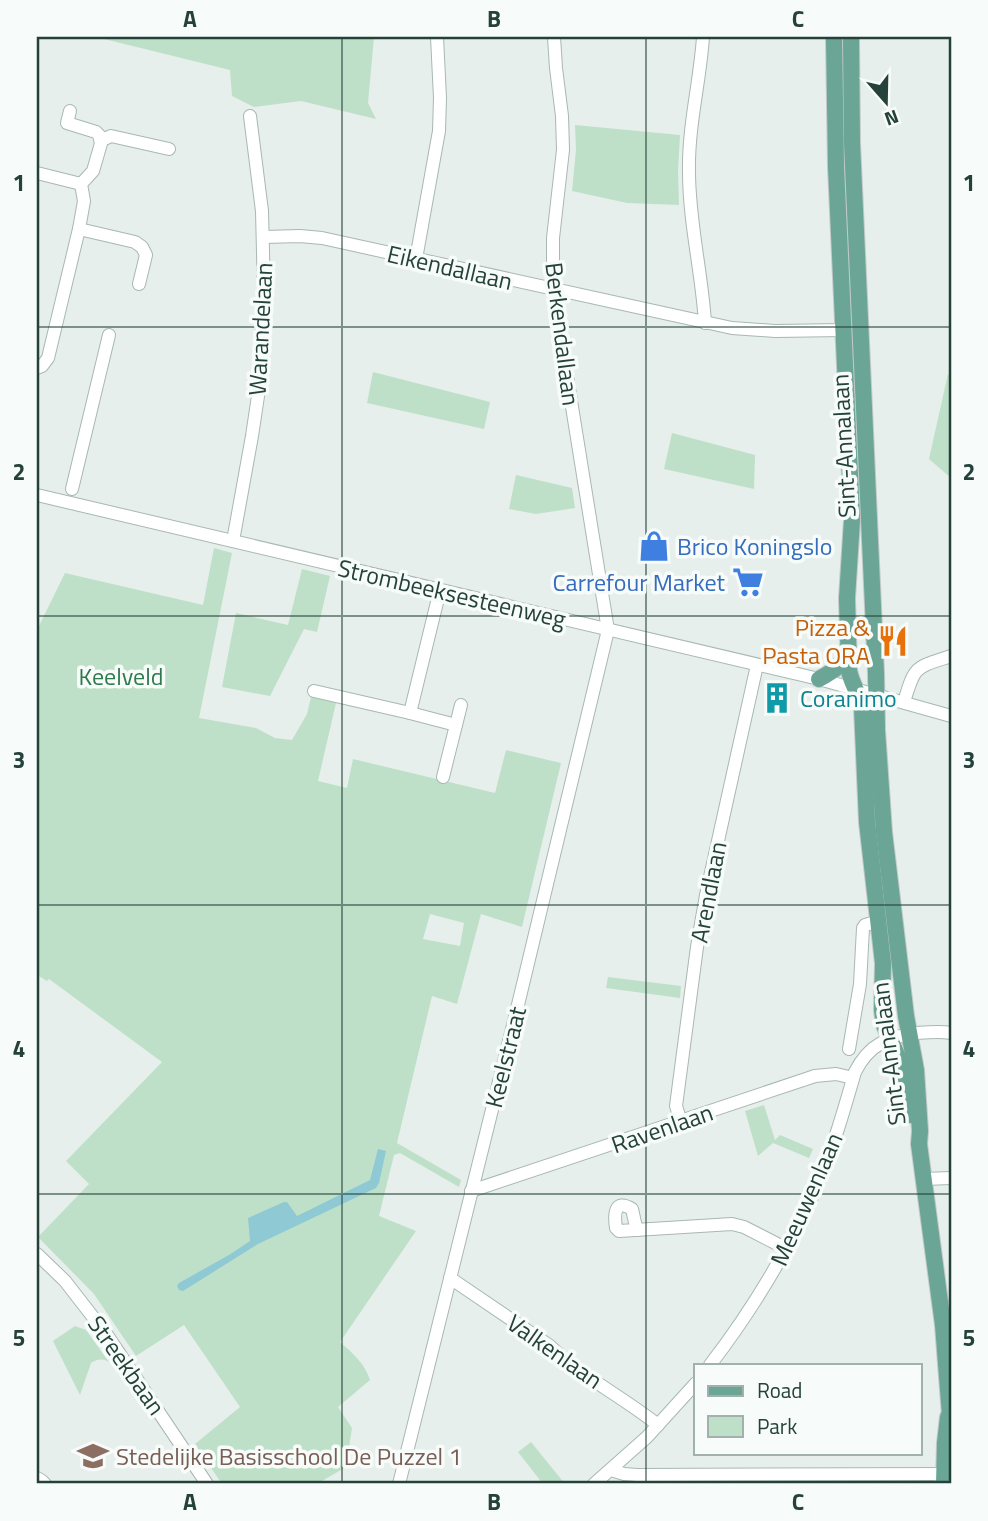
<svg xmlns="http://www.w3.org/2000/svg" width="988" height="1521" font-family="'Titillium Web',sans-serif">
  <style>
    .green { fill: #bfe0c8; fill-rule: evenodd }
    .water { fill: #8ec9d4 }
    .lines { fill: none; stroke-linecap: round; stroke-linejoin: round }
    .minor-casing { stroke: #a8b8b2; stroke-width: 14 }
    .major-casing { stroke: #c2cac8; stroke-width: 18 }
    .minor { stroke: #fff; stroke-width: 12 }
    .major { stroke: #6aa596; stroke-width: 16 }
    .grid { fill: none; stroke: #24423a; stroke-width: 2; stroke-opacity: 0.55 }
    .labels { text-anchor: middle; dominant-baseline: central; stroke-width: 7; stroke-linejoin: round; paint-order: stroke }
    .street-label { font-size: 24px; fill: #24423a; stroke: #f7fbf9 }
    .shop-label { font-size: 24px; fill: #366cbe; stroke: #f7fbf9; text-anchor: start }
    .food-label { font-size: 24px; fill: #c56008; stroke: #f7fbf9; text-anchor: end }
    .park-label { font-size: 24px; fill: #2d7a4b; stroke: #f7fbf9 }
    .culture-label { font-size: 24px; fill: #0d838f; stroke: #f7fbf9; text-anchor: start }
    .education-label { font-size: 24px; fill: #785e54; stroke: #f7fbf9; text-anchor: start }
    .neatline { fill: none; stroke: #24423a; stroke-width: 2.5 }
    .grid-label { font-size: 23px; text-anchor: middle; font-weight: bold; fill: #24423a }
  </style>
  <rect width="100%" height="100%" fill="#e6efeb"/>
  <!-- green -->
  <g class="green">
    <path d="M 96,37 L 374,37 L 368,103 L 376,119 L 301,101 L 254,107 L 232,96 L 230,70 Z"/>
    <path d="M 575,125 L 680,135 L 678,171 L 679,205 L 627,203 L 572,191 L 576,150 Z"/>
    <path d="M 373,372 L 490,402 L 484,429 L 367,403 Z"/>
    <path d="M 948,374 L 951,377 L 951,478 L 929,459 Z"/>
    <path d="M 672,433 L 755,455 L 754,489 L 664,469 Z"/>
    <path d="M 516,475 L 572,488 L 575,508 L 536,514 L 509,509 Z"/>
    <path d="M 214,548 L 232,553 L 199,718 L 256,728 L 275,738 L 292,740 L 307,714 L 311,697 L 336,703 L 318,781 L 347,788 L 353,759 L 495,793 L 506,750 L 561,763 L 522,927 L 481,914 L 457,1004 L 432,996 L 397,1143 L 461,1180 L 459,1187 L 400,1153 L 394,1155 L 379,1216 L 416,1231 L 340,1342 C 353,1353 365,1364 370,1380 L 338,1407 L 352,1428 L 346,1467 L 317,1484 L 222,1484 L 195,1444 L 240,1407 L 184,1325 L 136,1356 L 94,1294 L 38,1237 L 89,1184 L 66,1161 L 162,1062 L 49,979 L 47,981 L 37,975 L 37,630 L 65,573 L 203,605 ZM 430,914 L 464,923 L 460,946 L 423,939 Z"/>
    <path d="M 302,569 L 330,576 L 317,632 L 304,629 L 270,696 L 222,687 L 236,613 L 288,625 Z"/>
    <path d="M 608,977 L 681,986 L 680,998 L 606,988 Z"/>
    <path d="M 764,1105 L 775,1140 L 780,1135 L 813,1149 L 809,1158 L 773,1143 L 758,1156 L 745,1111 Z"/>
    <path d="M 75,1326 L 86,1330 L 109,1362 C 102,1358 97,1359 91,1363 L 80,1395 L 53,1341 Z"/>
    <path d="M 531,1442 L 565,1484 L 543,1484 L 518,1452 Z"/>
  </g>
  <!-- water -->
  <path class="water" d="M 378,1149 L 386,1151 L 379,1183 L 376,1188 L 258,1244 L 183,1291 L 179,1290 L 177,1286 L 179,1283 L 229,1255 L 250,1241 L 248,1218 L 284,1202 L 287,1202 L 297,1216 L 370,1180 Z"/>
  <g class="lines">
    <defs>
      <g id="minor">
        <path d="M 703,37 C 700,82 688,126 689,172 C 689,223 702,273 705,323"/>
        <path d="M 70,111 L 67,123 L 96,132 L 99,135 L 101,143"/>
        <path d="M 37,173 L 81,184"/>
        <path d="M 79,229 L 135,242 L 142,247 L 146,255 L 139,284"/>
        <path d="M 264,237 L 300,236 L 322,238 L 732,328 L 775,331 L 844,330"/>
        <path d="M 416,259 L 439,131 L 440,98 L 437,37"/>
        <path d="M 37,368 L 42,366 L 48,358 L 79,229 L 84,201 L 81,184 L 93,171 L 102,140 L 111,136 L 169,149"/>
        <path d="M 72,489 L 109,335"/>
        <path d="M 37,495 L 819,679 L 951,716"/>
        <path d="M 233,541 L 252,436 L 258,396 L 264,293 L 262,211 L 250,116"/>
        <path d="M 314,691 L 410,713 L 456,725 L 443,777"/>
        <path d="M 904,702 C 915,665 915,668 951,656"/>
        <path d="M 410,713 L 440,590"/>
        <path d="M 456,725 L 461,705"/>
        <path d="M 849,1049 L 860,984 L 863,928 L 865,925 L 879,921"/>
        <path d="M 681,1122 L 676,1106 L 697,947 L 706,895 L 757,665"/>
        <path d="M 924,1179 L 951,1178"/>
        <path d="M 471,1191 L 815,1076 L 836,1074 L 853,1078"/>
        <path d="M 639,1230 L 636,1227 L 632,1209 C 614,1198 614,1215 616,1228 L 619,1231 L 732,1224 L 744,1227 L 787,1249"/>
        <path d="M 37,1254 L 65,1281 L 107,1335 L 207,1484"/>
        <path d="M 450,1278 L 550,1346 C 582,1377 623,1397 658,1425"/>
        <path d="M 710,1365 C 753,1309 789,1249 818,1184 C 833,1148 844,1110 855,1072 C 869,1044 889,1036 918,1033 C 930,1032 940,1031 951,1033"/>
        <path d="M 611,1470 L 624,1474 L 637,1475 L 951,1474"/>
        <path d="M 37,1478 L 42,1481 L 45,1484"/>
        <path d="M 399,1484 L 517,1009 L 608,630 L 553,289 L 553,238 L 563,150 L 562,116 L 556,68 L 554,37"/>
        <path d="M 594,1484 L 647,1437 L 696,1383"/>
      </g>
      <g id="major">
        <path d="M 834,37 L 836,167 L 852,520 L 847,598 L 849,670 C 851,684 860,694 862,708 L 867,822 L 883,963 L 882,1010 L 884,1025 L 900,1062 L 911,1115"/>
        <path d="M 851,37 L 852,143 L 876,673 L 877,730 L 884,832 L 906,1016 L 916,1070 L 920,1131 L 919,1144 L 943,1325 L 951,1428"/>
        <path d="M 819,679 C 832,672 844,665 848,650"/>
        <path d="M 944,1484 L 945,1443 L 948,1417"/>
      </g>
    </defs>
    <!-- minor casing -->
    <use href="#minor" class="minor-casing"/>
    <!-- major casing -->
    <use href="#major" class="major-casing"/>
    <!-- minor -->
    <use href="#minor" class="minor"/>
    <!-- major -->
    <use href="#major" class="major"/>
  </g>
  <!-- grid -->
  <path class="grid" d="M 342,37 L 342,1484M 646,37 L 646,1484M 37,327 L 951,327M 37,616 L 951,616M 37,905 L 951,905M 37,1194 L 951,1194"/>
  <!-- icons -->
  <defs>
    <symbol id="shop-bare" viewBox="-9 -9 18 18"><path d="M-5-2.5h2.3a2.7 3.5 0 0 1 5.4 0H5L5.5 6h-11ZM-1.5-2.5h3a1.5 2.3 0 0 0-3 0Z" fill="#3f7fe0" stroke="#f7fbf9" stroke-width="2.5" paint-order="stroke"/></symbol>
    <symbol id="supermarket-bare" viewBox="-9 -9 18 18"><path d="M-6-5.5h2.5l.6 2H6L4.5 2H-2.5L-4.4-4H-6ZM-1.5 3.2a1.3 1.3 0 1 0 .1 0ZM3 3.2a1.3 1.3 0 1 0 .1 0Z" fill="#3f7fe0" stroke="#f7fbf9" stroke-width="2.5" paint-order="stroke"/></symbol>
    <symbol id="restaurant-bare" viewBox="-9 -9 18 18"><path d="M-5-6h1v4h1v-4h1v4h1v-4h1v5L-1.5 .5V6h-2V.5L-5-1ZM5-6V6H3V1.5H1.5Q1.5-4 5-6Z" fill="#e8710a" stroke="#f7fbf9" stroke-width="2.5" paint-order="stroke"/></symbol>
    <symbol id="building-bare" viewBox="-9 -9 18 18"><path d="M-4-6H4V6H1V3H-1V6H-4ZM-2.5-4.3h1.7v1.8h-1.7ZM.8-4.3h1.7v1.8H.8ZM-2.5-1h1.7V.8h-1.7ZM.8-1h1.7V.8H.8Z" fill="#0f9aa8" stroke="#f7fbf9" stroke-width="2.5" paint-order="stroke"/></symbol>
    <symbol id="school-bare" viewBox="-9 -9 18 18"><path d="M0-5L7-2L0 1L-7-2ZM-4 1L0 2.5L4 1V4Q0 6-4 4Z" fill="#8d6e63" stroke="#f7fbf9" stroke-width="2.5" paint-order="stroke"/></symbol>
  </defs>
  <g fill-rule="evenodd">
    <use href="#shop-bare" x="632" y="524" width="44" height="44"/>
    <use href="#supermarket-bare" x="726" y="560" width="44" height="44"/>
    <use href="#restaurant-bare" x="871" y="619" width="44" height="44"/>
    <use href="#building-bare" x="755" y="676" width="44" height="44"/>
    <use href="#school-bare" x="71" y="1434" width="44" height="44"/>
  </g>
  <g class="labels">
    <!-- street labels -->
    <g class="street-label">
      <text transform="translate(450 267) rotate(13)">Eikendallaan</text>
      <text transform="translate(260 329) rotate(-87)">Warandelaan</text>
      <text transform="translate(563 334) rotate(83)">Berkendallaan</text>
      <text transform="translate(843 446) rotate(-93)">Sint-Annalaan</text>
      <text transform="translate(452 593) rotate(13)">Strombeeksesteenweg</text>
      <text transform="translate(708 892) rotate(-79)">Arendlaan</text>
      <text transform="translate(888 1054) rotate(-97)">Sint-Annalaan</text>
      <text transform="translate(505 1057) rotate(-76)">Keelstraat</text>
      <text transform="translate(662 1128) rotate(-19)">Ravenlaan</text>
      <text transform="translate(806 1199) rotate(-66)">Meeuwenlaan</text>
      <text transform="translate(555 1351) rotate(35)">Valkenlaan</text>
      <text transform="translate(127 1365) rotate(55)">Streekbaan</text>
    </g>
    <!-- shop labels -->
    <g class="shop-label">
      <text x="677" y="546">Brico Koningslo</text>
      <text x="725" y="582" text-anchor="end">Carrefour Market</text>
    </g>
    <!-- food labels -->
    <g class="food-label">
      <text x="870" y="627">Pizza &amp;<tspan x="870" dy="28">Pasta ORA</tspan></text>
    </g>
    <!-- park labels -->
    <g class="park-label">
      <text x="121" y="676">Keelveld</text>
    </g>
    <!-- culture labels -->
    <g class="culture-label">
      <text x="800" y="698">Coranimo</text>
    </g>
    <!-- education labels -->
    <g class="education-label">
      <text x="116" y="1456">Stedelijke Basisschool De Puzzel 1</text>
    </g>
  </g>
  <!-- border -->
  <rect width="988" height="1521" fill="none" stroke="#f7fbf9" stroke-width="77"/>
  <!-- legend -->
  <rect x="694" y="1364" width="228" height="91" fill="#f7fbf9" stroke="#a3b1ad" stroke-width="2"/>
  <rect x="708" y="1386" width="35" height="10" fill="#6aa596" stroke="#a3b1ad" stroke-width="2"/>
  <text x="757" y="1398" font-size="21" fill="#24423a">Road</text>
  <rect x="708" y="1416" width="35" height="21" fill="#bfe0c8" stroke="#a3b1ad" stroke-width="2"/>
  <text x="757" y="1434" font-size="21" fill="#24423a">Park</text>
  <!-- north arrow -->
  <g transform="translate(886 102) rotate(160)" stroke="#f7fbf9" stroke-width="5" paint-order="stroke">
  <path d="M0-5L12 26L0 18L-12 26Z" fill="#24423a"/>
  <text y="-10" font-size="19" font-weight="bold" text-anchor="middle" fill="#24423a">N</text>
  </g>
  <rect x="38" y="38" width="912" height="1444" class="neatline"/>
  <g class="grid-label">
    <text x="190" y="27">A</text>
    <text x="494" y="27">B</text>
    <text x="798" y="27">C</text>
    <text x="19" y="191">1</text>
    <text x="969" y="191">1</text>
    <text x="19" y="480">2</text>
    <text x="969" y="480">2</text>
    <text x="19" y="768">3</text>
    <text x="969" y="768">3</text>
    <text x="19" y="1057">4</text>
    <text x="969" y="1057">4</text>
    <text x="19" y="1346">5</text>
    <text x="969" y="1346">5</text>
    <text x="190" y="1510">A</text>
    <text x="494" y="1510">B</text>
    <text x="798" y="1510">C</text>
  </g>
</svg>
